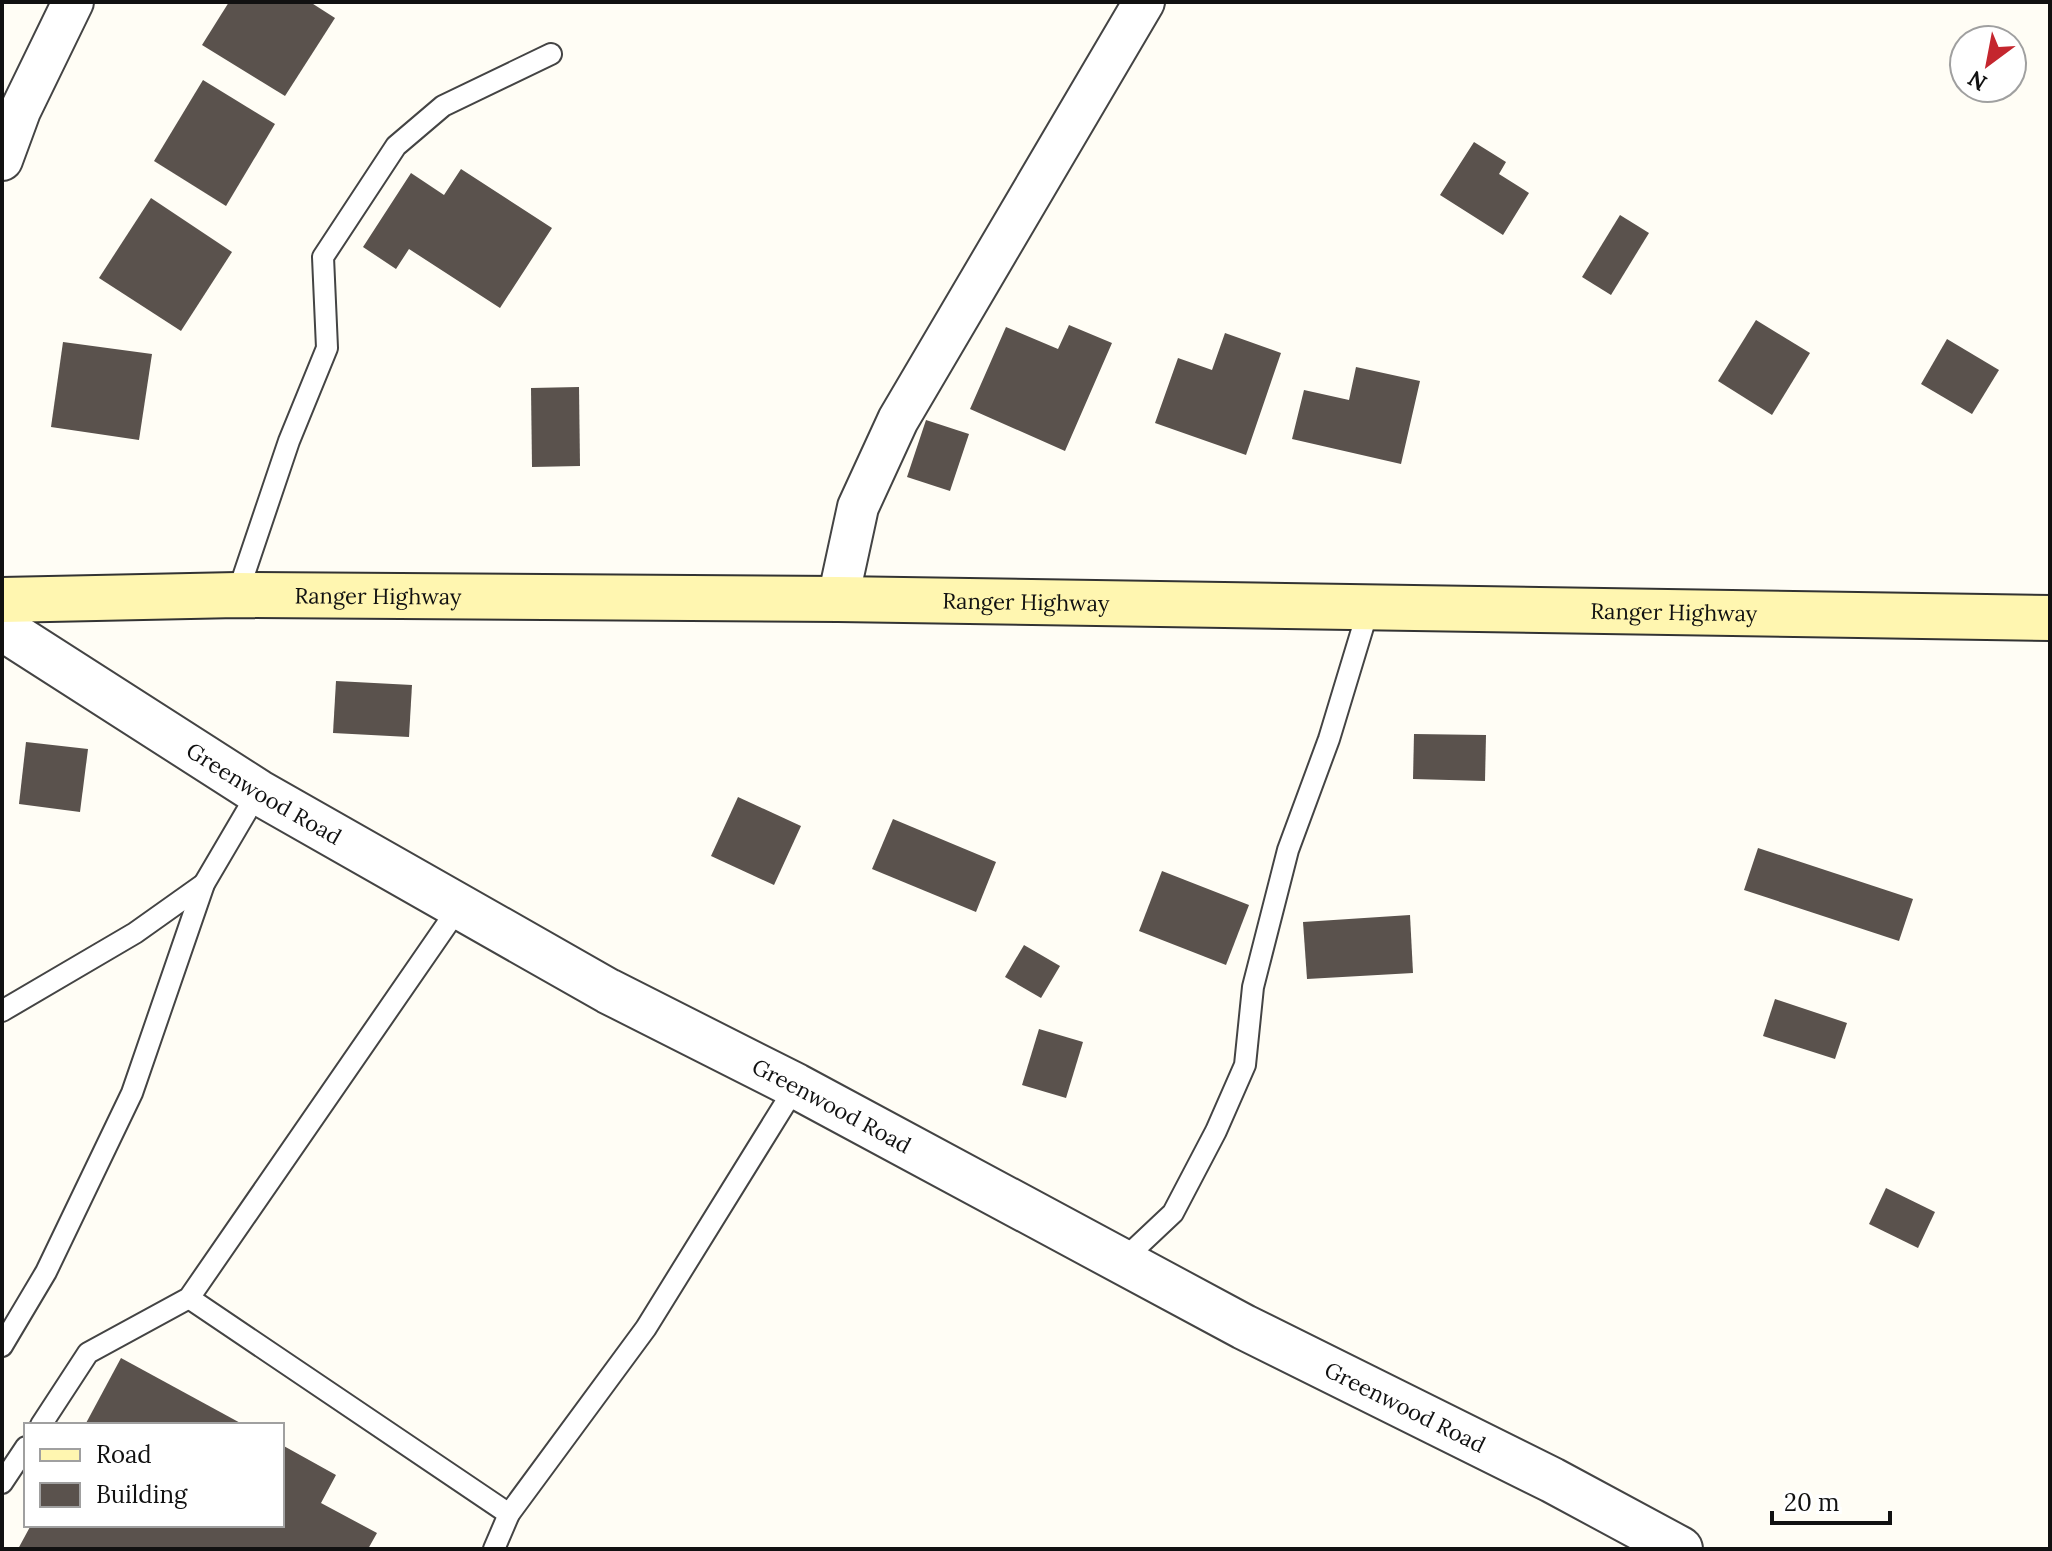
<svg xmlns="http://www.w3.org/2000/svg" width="2052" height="1551" font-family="Lora,serif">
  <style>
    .building { fill: #5a524d }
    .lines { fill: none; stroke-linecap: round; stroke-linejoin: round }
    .service-casing { stroke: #444; stroke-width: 24 }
    .minor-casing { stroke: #444; stroke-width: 44 }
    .tertiary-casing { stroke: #444; stroke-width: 48 }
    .secondary-casing { stroke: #333; stroke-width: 48 }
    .service { stroke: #fff; stroke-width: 20 }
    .minor { stroke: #fff; stroke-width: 40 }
    .tertiary { stroke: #fff; stroke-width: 44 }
    .secondary { stroke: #fff6b0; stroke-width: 44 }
    .labels { text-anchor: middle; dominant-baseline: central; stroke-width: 8; stroke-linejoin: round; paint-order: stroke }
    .street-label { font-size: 22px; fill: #111; stroke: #fff }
  </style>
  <rect width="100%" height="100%" fill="#fffdf5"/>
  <!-- building -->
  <g class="building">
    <path d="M 229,2 L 310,2 L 335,18 L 285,96 L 202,45 Z"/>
    <path d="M 203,80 L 275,124 L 226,206 L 154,161 Z"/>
    <path d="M 1474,142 L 1506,162 L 1499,174 L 1529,193 L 1503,235 L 1440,195 Z"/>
    <path d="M 461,169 L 552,228 L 500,308 L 409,249 L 396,269 L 363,247 L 411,173 L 444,195 Z"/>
    <path d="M 151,198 L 232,252 L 181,331 L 99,278 Z"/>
    <path d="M 1620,215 L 1649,233 L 1611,295 L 1582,277 Z"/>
    <path d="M 1756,320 L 1810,353 L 1772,415 L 1718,381 Z"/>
    <path d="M 1069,325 L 1112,343 L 1065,451 L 970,409 L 1006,327 L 1058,349 Z"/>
    <path d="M 1225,333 L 1281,353 L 1246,455 L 1155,423 L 1178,358 L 1212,370 Z"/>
    <path d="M 1947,339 L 1999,370 L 1972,414 L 1921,384 Z"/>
    <path d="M 63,342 L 152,354 L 139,440 L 51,427 Z"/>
    <path d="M 1356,367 L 1420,381 L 1401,464 L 1292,439 L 1304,390 L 1349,400 Z"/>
    <path d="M 579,387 L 580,466 L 532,467 L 531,388 Z"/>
    <path d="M 926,420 L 969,434 L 950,491 L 907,477 Z"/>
    <path d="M 336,681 L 412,685 L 409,737 L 333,733 Z"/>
    <path d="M 1414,734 L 1486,735 L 1485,781 L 1413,779 Z"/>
    <path d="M 26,742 L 88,749 L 80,812 L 19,804 Z"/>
    <path d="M 738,797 L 801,826 L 774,885 L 711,856 Z"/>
    <path d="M 893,819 L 996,862 L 976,912 L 872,869 Z"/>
    <path d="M 1758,848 L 1913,899 L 1899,941 L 1744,890 Z"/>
    <path d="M 1162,871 L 1249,905 L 1226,965 L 1139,931 Z"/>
    <path d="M 1410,915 L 1413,973 L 1307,979 L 1303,922 Z"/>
    <path d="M 1024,945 L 1060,966 L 1041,998 L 1005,977 Z"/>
    <path d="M 1775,999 L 1847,1023 L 1835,1059 L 1763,1036 Z"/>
    <path d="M 1039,1029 L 1083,1042 L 1066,1098 L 1022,1085 Z"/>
    <path d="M 1886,1188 L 1935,1212 L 1918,1248 L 1869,1224 Z"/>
    <path d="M 121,1358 L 244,1425 L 85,1425 Z"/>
    <path d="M 282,1445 L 336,1475 L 321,1503 L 377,1533 L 368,1549 L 18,1549 L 31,1525 L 282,1525 Z"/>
  </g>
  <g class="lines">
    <defs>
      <g id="service">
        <path d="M 237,595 L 289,441 L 327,348 L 323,257 L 396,146 L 443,106 L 551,54"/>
        <path d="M 2,1011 L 135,933 L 204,884"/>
        <path d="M 1122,1261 L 1173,1213 L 1216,1131 L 1245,1065 L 1253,987 L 1288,850 L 1329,739 L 1369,607"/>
        <path d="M 189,1298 L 509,1514"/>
        <path d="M 2,1346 L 46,1272 L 132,1093 L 204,884 L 258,792"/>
        <path d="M 41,1425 L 88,1353 L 189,1298 L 459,907"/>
        <path d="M 2,1483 L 26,1447"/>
        <path d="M 494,1549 L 509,1514 L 646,1328 L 796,1086"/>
      </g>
      <g id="minor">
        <path d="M 2,160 L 20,111 L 73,2"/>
        <path d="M 838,599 L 858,507 L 898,420 L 1144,2"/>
      </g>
      <g id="tertiary">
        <path id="s1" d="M 2,628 L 258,792 L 608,991 L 796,1086 L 1244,1327 L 1552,1480 L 1680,1549"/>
      </g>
      <g id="secondary">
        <path id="s2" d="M 2,600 L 237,595 L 838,599 L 2050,618"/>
      </g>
    </defs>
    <!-- service casing -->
    <use href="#service" class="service-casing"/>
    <!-- minor casing -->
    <use href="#minor" class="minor-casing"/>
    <!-- tertiary casing -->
    <use href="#tertiary" class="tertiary-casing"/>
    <!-- secondary casing -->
    <use href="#secondary" class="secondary-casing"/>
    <!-- service -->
    <use href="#service" class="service"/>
    <!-- minor -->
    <use href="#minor" class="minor"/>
    <!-- tertiary -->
    <use href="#tertiary" class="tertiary"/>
    <!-- secondary -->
    <use href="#secondary" class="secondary"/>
  </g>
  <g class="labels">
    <!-- street labels -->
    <g class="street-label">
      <text stroke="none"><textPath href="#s2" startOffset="376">Ranger Highway</textPath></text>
      <text stroke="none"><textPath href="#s2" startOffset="1024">Ranger Highway</textPath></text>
      <text stroke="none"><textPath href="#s2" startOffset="1672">Ranger Highway</textPath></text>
      <text stroke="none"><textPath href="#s1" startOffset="310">Greenwood Road</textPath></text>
      <text stroke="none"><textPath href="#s1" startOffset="958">Greenwood Road</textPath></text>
      <text stroke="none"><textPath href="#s1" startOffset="1606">Greenwood Road</textPath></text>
    </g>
  </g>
  <!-- border -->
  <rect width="2052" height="1551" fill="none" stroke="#111111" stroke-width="8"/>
  <!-- legend -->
  <rect x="24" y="1423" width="260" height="104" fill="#ffffff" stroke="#a0a0a0" stroke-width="2"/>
  <rect x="40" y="1449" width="40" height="12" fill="#fff6b0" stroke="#a0a0a0" stroke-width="2"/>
  <text x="96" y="1463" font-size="24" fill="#111111">Road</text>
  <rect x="40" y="1483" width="40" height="24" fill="#5a524d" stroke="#a0a0a0" stroke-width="2"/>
  <text x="96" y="1503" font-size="24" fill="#111111">Building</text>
  <!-- north arrow -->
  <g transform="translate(1988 64) rotate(212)"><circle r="38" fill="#ffffff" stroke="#a0a0a0" stroke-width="2"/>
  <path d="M0-6L14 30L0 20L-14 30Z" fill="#c4262e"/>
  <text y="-12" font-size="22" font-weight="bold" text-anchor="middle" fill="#111111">N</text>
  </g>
  <!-- scale -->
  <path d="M1772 1511v12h118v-12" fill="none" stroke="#111111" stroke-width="4"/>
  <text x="1784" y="1511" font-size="24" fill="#111111" stroke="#ffffff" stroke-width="6" paint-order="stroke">20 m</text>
</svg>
